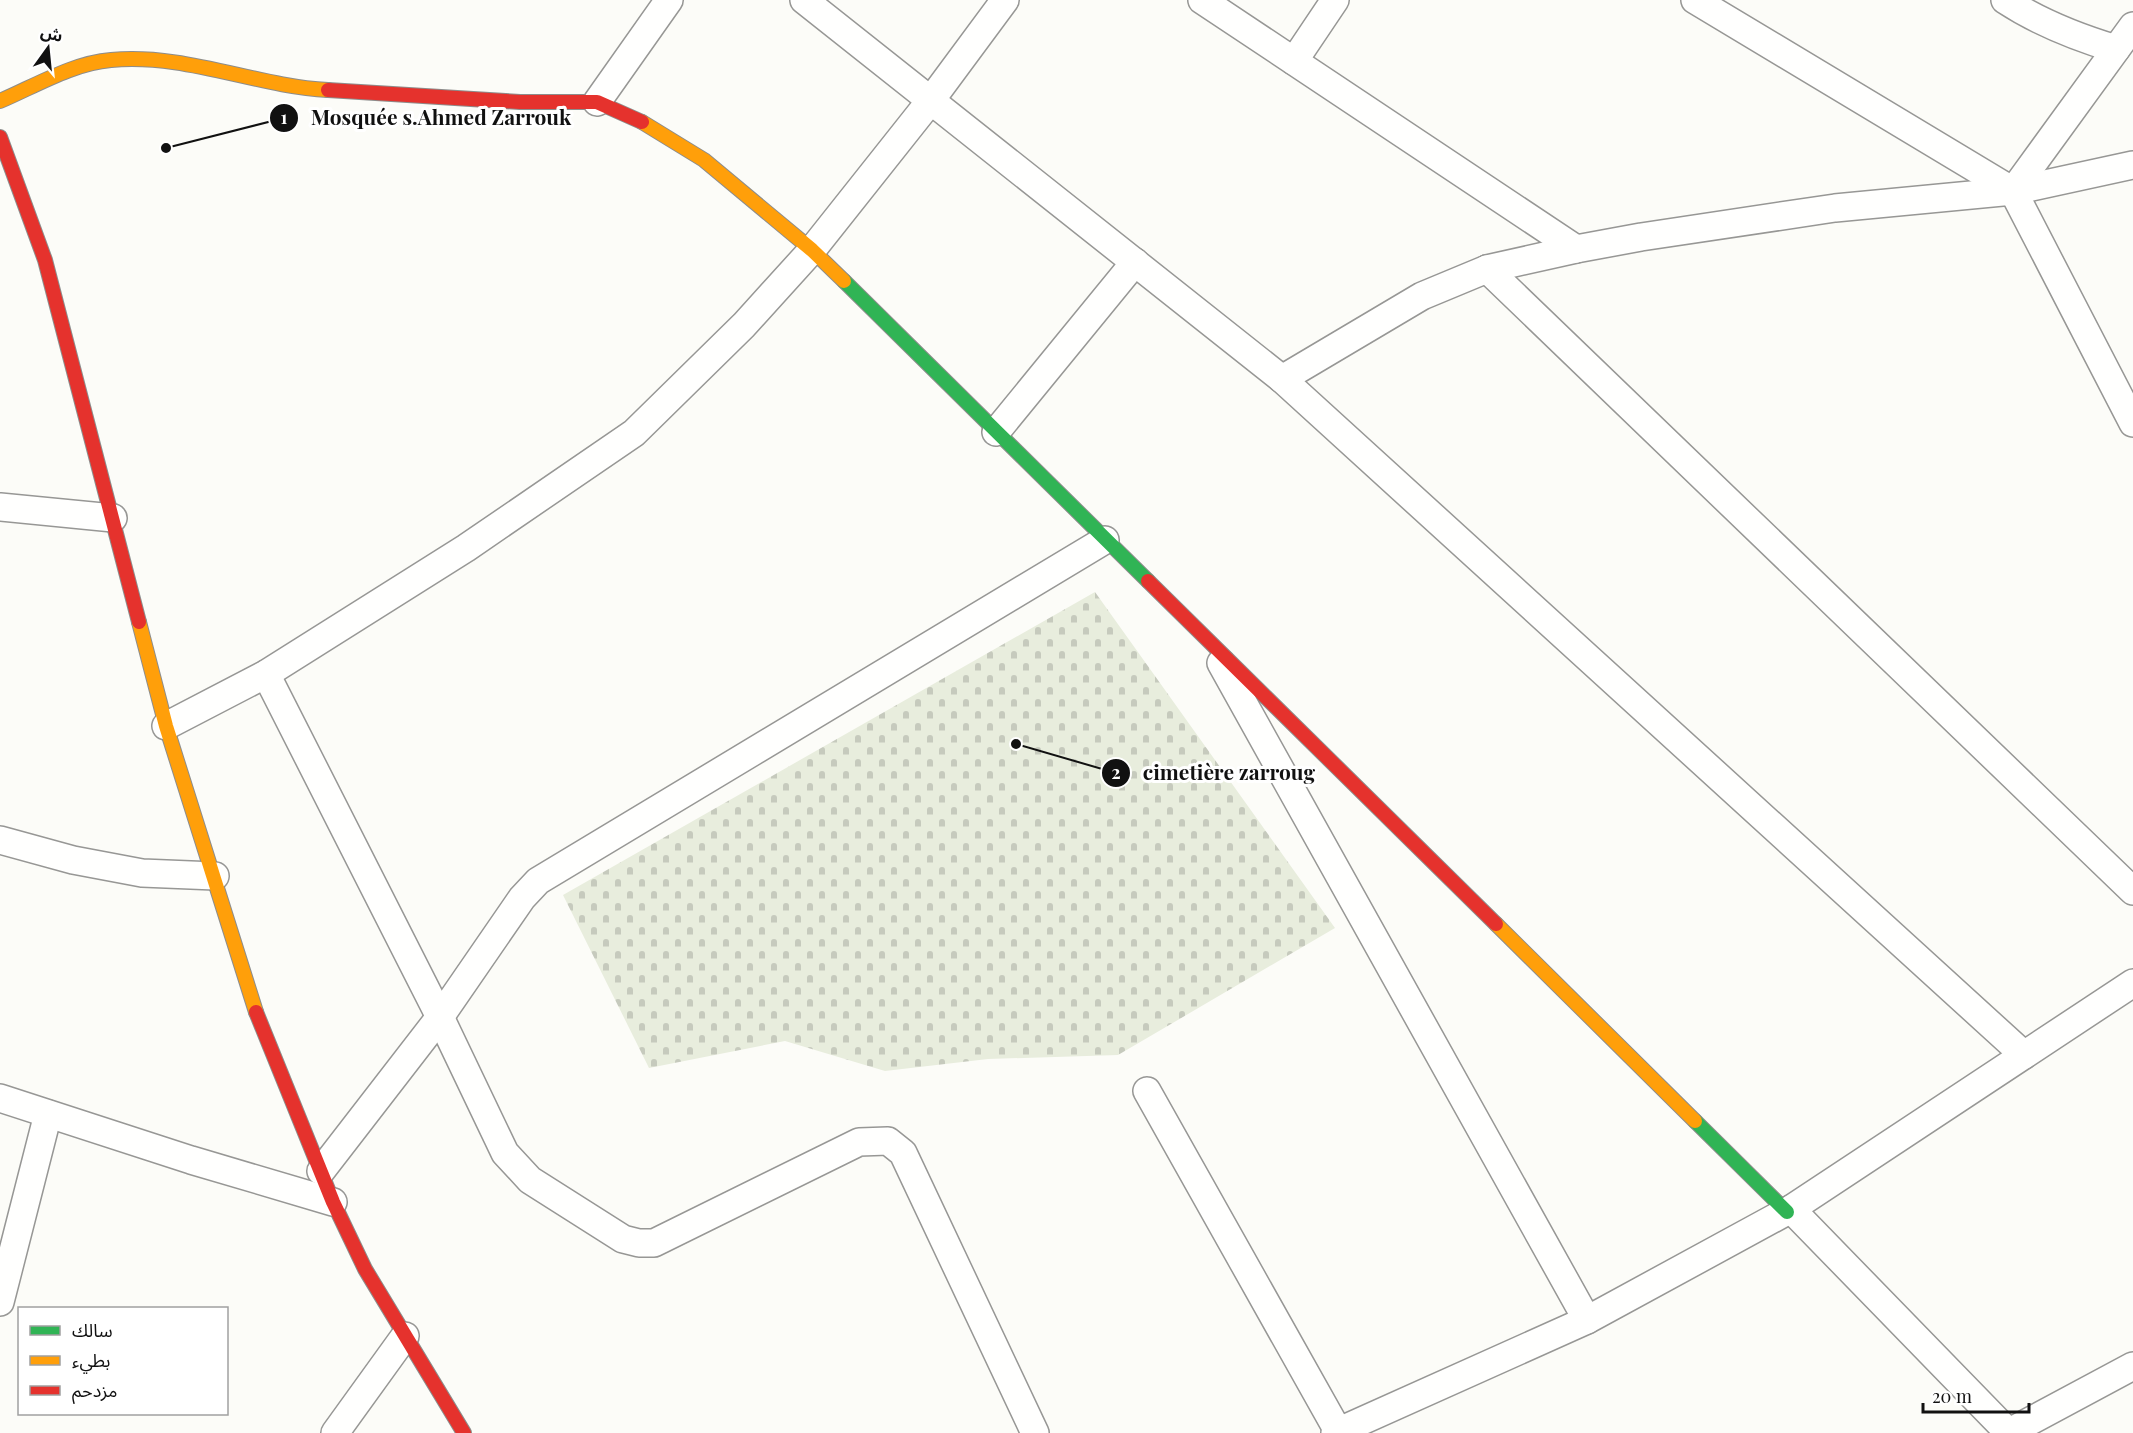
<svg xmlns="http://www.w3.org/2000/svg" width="2133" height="1433" font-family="'Playfair Display','Noto Sans Arabic',serif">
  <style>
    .cemetery { fill: url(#cemetery-stones) }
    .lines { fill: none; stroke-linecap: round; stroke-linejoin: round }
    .street-casing { stroke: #979795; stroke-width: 30 }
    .fast-casing { stroke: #8d8d8c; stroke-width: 16 }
    .slow-casing { stroke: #8d8d8c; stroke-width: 16 }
    .jam-casing { stroke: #8d8d8c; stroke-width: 16 }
    .street { stroke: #fffffe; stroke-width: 27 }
    .fast { stroke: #30b455; stroke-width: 14 }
    .slow { stroke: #ff9f0a; stroke-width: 14 }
    .jam { stroke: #e5322d; stroke-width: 14 }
    .leader { fill: none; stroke: #111; stroke-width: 2 }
    .callout-dot { fill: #111; stroke: #fff; stroke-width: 2 }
    .mark-label { font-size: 18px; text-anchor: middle; font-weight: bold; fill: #fff }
    .callout-label { font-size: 21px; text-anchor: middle; font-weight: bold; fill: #111; stroke: #fff; stroke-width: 6; stroke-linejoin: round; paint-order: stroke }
  </style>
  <defs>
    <pattern id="cemetery-stones" width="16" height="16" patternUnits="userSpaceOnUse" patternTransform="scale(1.5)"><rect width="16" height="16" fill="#e8eddd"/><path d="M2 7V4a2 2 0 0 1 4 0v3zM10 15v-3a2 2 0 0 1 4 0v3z" fill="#c6cabd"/></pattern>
  </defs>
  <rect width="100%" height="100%" fill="#fcfcf8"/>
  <!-- cemetery -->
  <path class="cemetery" d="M 1095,592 L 1335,928 L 1118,1055 L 988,1059 L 885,1071 L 785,1041 L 649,1068 L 563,895 Z"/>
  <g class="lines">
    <defs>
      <g id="street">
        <path d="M 804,0 L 1282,379 L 2024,1055"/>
        <path d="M 1202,0 L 1576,249"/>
        <path d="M 1695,0 L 2013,191 L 2133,423"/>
        <path d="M 2005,0 C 2040,23 2076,37 2116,49"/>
        <path d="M 1294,61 L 1335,0"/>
        <path d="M 597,102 L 669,0"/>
        <path d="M 2013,191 L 2133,26"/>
        <path d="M 1487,269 L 2133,891"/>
        <path d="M 1282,379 L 1422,296 L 1487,269 L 1576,249 L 1641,237 L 1835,208 L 2013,191 L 2133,165"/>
        <path d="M 996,432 L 1135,262"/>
        <path d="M 0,507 L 113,518"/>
        <path d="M 1221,663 L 1587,1320"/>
        <path d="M 266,674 L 440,1017 L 505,1153 L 530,1180 L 623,1239 L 639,1243 L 654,1243 L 859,1142 L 888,1141 L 903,1153 L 1035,1433"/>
        <path d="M 166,726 L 266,674 L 466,548 L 634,433 L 744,325 L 812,250 L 931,100 L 1005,0"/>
        <path d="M 0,840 L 73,860 L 142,873 L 215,876"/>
        <path d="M 1147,1091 L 1338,1431"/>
        <path d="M 0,1098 L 191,1160 L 333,1202"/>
        <path d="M 321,1171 L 440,1017 L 522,898 L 538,881 L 1105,540"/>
        <path d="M 1791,1209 L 2009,1433"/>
        <path d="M 0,1302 L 48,1114"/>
        <path d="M 335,1433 L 405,1336"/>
        <path d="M 1335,1433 L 1587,1320 L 1791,1209 L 2133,983"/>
        <path d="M 2008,1433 L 2133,1366"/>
      </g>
      <g id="fast">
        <path d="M 844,281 L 1148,581"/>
        <path d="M 1695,1121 L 1787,1212"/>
      </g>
      <g id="slow">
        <path d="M 0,101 C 35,86 73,63 111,60 C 186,53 255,86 328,90"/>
        <path d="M 642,122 L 704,160 L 812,250 L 844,281"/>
        <path d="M 139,622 L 166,726 L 256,1012"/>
        <path d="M 1496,924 L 1695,1121"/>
      </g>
      <g id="jam">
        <path d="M 328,90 L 520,102 L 597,102 L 642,122"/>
        <path d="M 0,137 L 45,260 L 139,622"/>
        <path d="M 1148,581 L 1496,924"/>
        <path d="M 256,1012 L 333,1202 L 365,1269 L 464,1433"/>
      </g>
    </defs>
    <!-- street casing -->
    <use href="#street" class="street-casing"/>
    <!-- fast casing -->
    <use href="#fast" class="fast-casing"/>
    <!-- slow casing -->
    <use href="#slow" class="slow-casing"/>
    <!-- jam casing -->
    <use href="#jam" class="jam-casing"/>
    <!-- street -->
    <use href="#street" class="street"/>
    <!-- fast -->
    <use href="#fast" class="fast"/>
    <!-- slow -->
    <use href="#slow" class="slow"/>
    <!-- jam -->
    <use href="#jam" class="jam"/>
  </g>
  <!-- callouts -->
  <path class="leader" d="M166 148L284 118M1016 744L1116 773"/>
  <g class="callout-dot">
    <circle cx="166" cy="148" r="6"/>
    <circle cx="1016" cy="744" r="6"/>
    <circle cx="284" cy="118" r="15"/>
    <circle cx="1116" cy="773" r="15"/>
  </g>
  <g class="mark-label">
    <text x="284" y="124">1</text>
    <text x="1116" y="779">2</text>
  </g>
  <g class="callout-label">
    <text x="441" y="125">Mosquée s.Ahmed Zarrouk</text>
    <text x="1229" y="780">cimetière zarroug</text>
  </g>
  <!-- legend -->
  <rect x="18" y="1307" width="210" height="108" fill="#ffffff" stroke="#a0a0a0" stroke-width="1.5"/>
  <rect x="30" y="1326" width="30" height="9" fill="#30b455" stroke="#a0a0a0" stroke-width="1.5"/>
  <text x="72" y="1337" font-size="18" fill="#111111">سالك</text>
  <rect x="30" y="1356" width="30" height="9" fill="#ff9f0a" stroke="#a0a0a0" stroke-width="1.5"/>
  <text x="72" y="1367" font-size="18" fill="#111111">بطيء</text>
  <rect x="30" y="1386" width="30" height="9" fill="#e5322d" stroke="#a0a0a0" stroke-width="1.5"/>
  <text x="72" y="1397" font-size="18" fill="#111111">مزدحم</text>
  <!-- north arrow -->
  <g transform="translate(48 48) rotate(15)" stroke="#ffffff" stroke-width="4.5" paint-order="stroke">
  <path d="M0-4.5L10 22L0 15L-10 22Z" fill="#111111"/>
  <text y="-9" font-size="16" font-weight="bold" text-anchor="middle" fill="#111111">ش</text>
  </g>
  <!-- scale -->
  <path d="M1923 1403v9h106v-9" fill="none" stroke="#111111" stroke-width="3"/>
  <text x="1932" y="1403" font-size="18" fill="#111111" stroke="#ffffff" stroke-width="4.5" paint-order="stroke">20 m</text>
</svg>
